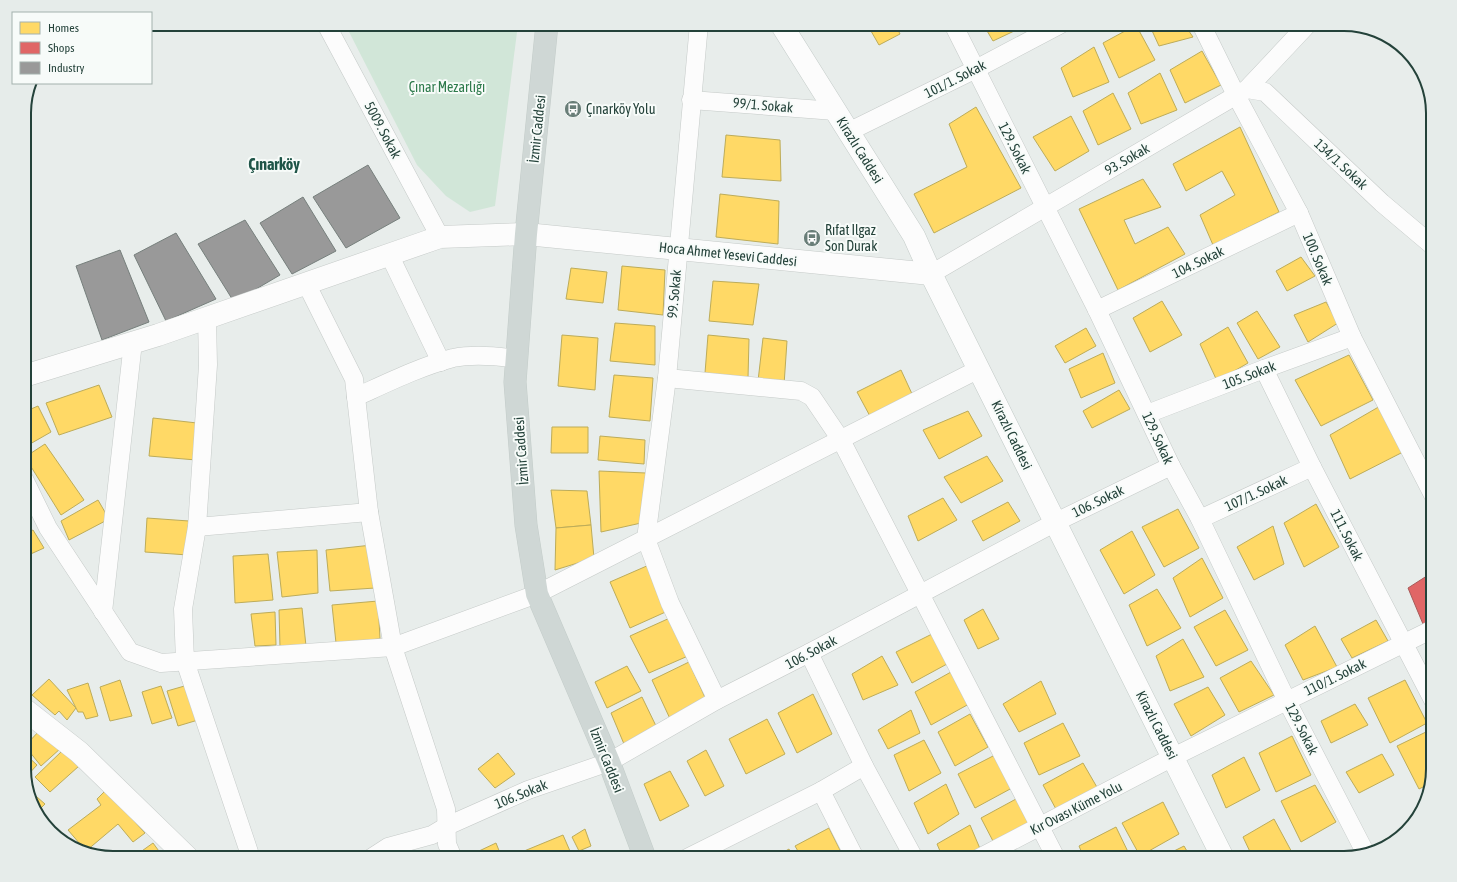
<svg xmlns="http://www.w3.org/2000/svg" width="1457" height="882" font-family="'Asap Condensed',sans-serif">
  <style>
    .green { fill: #d1e6d8 }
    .homes { fill: #ffd966; stroke: #bdac59 }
    .shops { fill: #e06666; stroke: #a85b59 }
    .industry { fill: #999; stroke: #767f7c }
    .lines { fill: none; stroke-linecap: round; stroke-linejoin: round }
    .minor-casing { stroke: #c5cac8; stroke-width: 19 }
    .tertiary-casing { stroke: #c5cac8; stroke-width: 23 }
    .secondary-casing { stroke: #c3cbc8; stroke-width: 23 }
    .primary-casing { stroke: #c3ccc9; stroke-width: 23 }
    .minor { stroke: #fcfcfc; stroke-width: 18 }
    .tertiary { stroke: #fcfcfc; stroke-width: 22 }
    .secondary { stroke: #fcfcfc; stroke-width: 22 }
    .primary { stroke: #cfd7d5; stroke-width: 22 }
    .labels { text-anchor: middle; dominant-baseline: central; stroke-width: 4; stroke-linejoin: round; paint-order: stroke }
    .street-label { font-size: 14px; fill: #24423a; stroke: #f7fbf9 }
    .park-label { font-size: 14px; fill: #2d7a4b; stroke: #f7fbf9 }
    .poi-label { font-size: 14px; fill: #24423a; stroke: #f7fbf9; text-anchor: start }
    .quarter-label { font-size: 16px; font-weight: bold; fill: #1f5548; stroke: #f7fbf9 }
    .rim { fill: none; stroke: #24423a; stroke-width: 2 }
  </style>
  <rect width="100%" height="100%" fill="#e8edeb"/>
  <!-- green -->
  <path class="green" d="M 345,24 L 518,24 L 495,206 L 470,212 L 446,196 L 417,165 Z"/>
  <!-- homes -->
  <g class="homes">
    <path d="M 882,24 L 895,24 L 900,34 L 879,45 L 871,31 Z"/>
    <path d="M 983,24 L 1029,24 L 993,41 Z"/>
    <path d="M 1149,24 L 1184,24 L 1193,37 L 1159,46 Z"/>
    <path d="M 1136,25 L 1155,60 L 1119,78 L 1103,43 Z"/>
    <path d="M 1094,47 L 1109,82 L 1073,97 L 1061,68 Z"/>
    <path d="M 1202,51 L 1221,85 L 1185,103 L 1170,70 Z"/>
    <path d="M 1160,73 L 1177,110 L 1141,124 L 1128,93 Z"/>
    <path d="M 1113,93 L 1131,129 L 1098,145 L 1083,111 Z"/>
    <path d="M 976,107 L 1021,188 L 934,233 L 914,194 L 967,167 L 949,124 Z"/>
    <path d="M 1071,116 L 1089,151 L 1055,171 L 1033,137 Z"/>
    <path d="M 1240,127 L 1279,212 L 1213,245 L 1200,215 L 1235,195 L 1222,171 L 1186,191 L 1173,164 Z"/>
    <path d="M 726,135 L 780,140 L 781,181 L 722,177 Z"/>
    <path d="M 1143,179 L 1161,207 L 1124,220 L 1135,244 L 1168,227 L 1185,254 L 1118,290 L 1079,209 Z"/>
    <path d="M 720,194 L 779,201 L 778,244 L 716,237 Z"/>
    <path d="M 1301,257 L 1315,276 L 1287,291 L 1276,271 Z"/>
    <path d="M 622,266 L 665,270 L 663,315 L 618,310 Z"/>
    <path d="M 571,268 L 607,272 L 603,303 L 566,299 Z"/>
    <path d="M 713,281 L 759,284 L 753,325 L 709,321 Z"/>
    <path d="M 1162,301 L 1182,335 L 1150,352 L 1133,318 Z"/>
    <path d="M 1326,302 L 1338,323 L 1308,342 L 1294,315 Z"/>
    <path d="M 1257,311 L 1280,347 L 1258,359 L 1237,323 Z"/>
    <path d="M 615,323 L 655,326 L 655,365 L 610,361 Z"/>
    <path d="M 1228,327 L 1248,363 L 1217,381 L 1200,344 Z"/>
    <path d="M 1086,328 L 1096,346 L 1065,363 L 1055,346 Z"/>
    <path d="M 562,335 L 598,338 L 595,390 L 558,386 Z"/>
    <path d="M 708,335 L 749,339 L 748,378 L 705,373 Z"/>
    <path d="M 763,338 L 787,341 L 784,385 L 758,381 Z"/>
    <path d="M 1103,353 L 1115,383 L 1081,398 L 1069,369 Z"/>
    <path d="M 1349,355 L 1373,400 L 1321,426 L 1295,380 Z"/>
    <path d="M 901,370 L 913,396 L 871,418 L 857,392 Z"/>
    <path d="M 614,375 L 653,378 L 650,421 L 609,417 Z"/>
    <path d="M 99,385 L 112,417 L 59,435 L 46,403 Z"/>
    <path d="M 1119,390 L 1130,409 L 1092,428 L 1083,411 Z"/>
    <path d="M 1382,405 L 1403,452 L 1350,479 L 1330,435 Z"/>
    <path d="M 38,406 L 51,432 L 30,444 L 24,431 L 24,412 Z"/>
    <path d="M 968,411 L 982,436 L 939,459 L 923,430 Z"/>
    <path d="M 153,418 L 197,423 L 196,460 L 149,456 Z"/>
    <path d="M 552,427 L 588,427 L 588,453 L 551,453 Z"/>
    <path d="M 600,436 L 645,440 L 644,464 L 598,460 Z"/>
    <path d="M 45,444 L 84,500 L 61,515 L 25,457 Z"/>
    <path d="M 987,456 L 1003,481 L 961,503 L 944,477 Z"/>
    <path d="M 599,471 L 646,473 L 641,523 L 601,532 Z"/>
    <path d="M 551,490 L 587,491 L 591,525 L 556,528 Z"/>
    <path d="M 943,498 L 957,520 L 918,541 L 908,516 Z"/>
    <path d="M 98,500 L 109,519 L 69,540 L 61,521 Z"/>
    <path d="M 1008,502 L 1020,521 L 983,541 L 972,521 Z"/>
    <path d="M 1316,504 L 1339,547 L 1304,567 L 1284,523 Z"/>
    <path d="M 1178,509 L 1199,548 L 1164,567 L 1142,527 Z"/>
    <path d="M 147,518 L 189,521 L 188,555 L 145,552 Z"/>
    <path d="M 591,525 L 594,558 L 555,570 L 556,528 Z"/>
    <path d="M 1273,526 L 1284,564 L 1254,580 L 1237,547 Z"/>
    <path d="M 33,530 L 44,548 L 24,557 L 24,534 Z"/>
    <path d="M 1132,531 L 1155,575 L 1124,594 L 1100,550 Z"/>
    <path d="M 372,545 L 375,588 L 330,591 L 326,550 Z"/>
    <path d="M 317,550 L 318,593 L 282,597 L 277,552 Z"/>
    <path d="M 268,554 L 273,600 L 235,603 L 233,556 Z"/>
    <path d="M 1202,558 L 1223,598 L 1190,617 L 1173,578 Z"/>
    <path d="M 649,565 L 670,610 L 630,628 L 610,582 Z"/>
    <path d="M 1157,589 L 1181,628 L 1147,646 L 1129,605 Z"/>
    <path d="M 378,601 L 380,639 L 336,643 L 332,605 Z"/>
    <path d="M 302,608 L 306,646 L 280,647 L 279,610 Z"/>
    <path d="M 983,609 L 999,639 L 978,649 L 964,620 Z"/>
    <path d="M 1225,610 L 1248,650 L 1216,666 L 1194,627 Z"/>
    <path d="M 275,612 L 276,645 L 255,646 L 251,614 Z"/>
    <path d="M 672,617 L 688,656 L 649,673 L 630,636 Z"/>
    <path d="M 1376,620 L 1388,641 L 1352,658 L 1341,639 Z"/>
    <path d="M 1315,626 L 1337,667 L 1303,680 L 1285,645 Z"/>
    <path d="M 932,634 L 947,664 L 912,683 L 896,652 Z"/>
    <path d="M 1183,639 L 1204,677 L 1170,691 L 1156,656 Z"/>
    <path d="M 882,656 L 898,685 L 863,700 L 852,674 Z"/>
    <path d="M 1251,661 L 1274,695 L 1239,712 L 1220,678 Z"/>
    <path d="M 689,662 L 708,704 L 672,723 L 652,680 Z"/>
    <path d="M 627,666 L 641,691 L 607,708 L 595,682 Z"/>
    <path d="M 24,667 L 30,673 L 24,680 Z"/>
    <path d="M 951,672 L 969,704 L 931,725 L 915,692 Z"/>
    <path d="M 49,679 L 76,708 L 67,720 L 59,711 L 55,715 L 32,695 Z"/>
    <path d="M 120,680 L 132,716 L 110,721 L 100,687 Z"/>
    <path d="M 1405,680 L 1427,723 L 1390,743 L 1368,698 Z"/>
    <path d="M 1041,681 L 1056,714 L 1019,732 L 1003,704 Z"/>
    <path d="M 88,683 L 98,716 L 86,719 L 83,712 L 78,712 L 67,690 Z"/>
    <path d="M 188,685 L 198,720 L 178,726 L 167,691 Z"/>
    <path d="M 161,686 L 172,718 L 152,724 L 142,692 Z"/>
    <path d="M 1208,687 L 1225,715 L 1191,736 L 1174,704 Z"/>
    <path d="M 813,694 L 832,734 L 797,753 L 778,713 Z"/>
    <path d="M 642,697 L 657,728 L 624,744 L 611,713 Z"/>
    <path d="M 1355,704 L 1368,725 L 1331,743 L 1321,721 Z"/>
    <path d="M 911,710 L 920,733 L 888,749 L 878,730 Z"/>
    <path d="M 24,714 L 35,722 L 24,735 Z"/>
    <path d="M 970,714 L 988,747 L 955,766 L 938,732 Z"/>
    <path d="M 767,719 L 785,754 L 746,774 L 729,739 Z"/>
    <path d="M 1063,723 L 1080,756 L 1039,775 L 1024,743 Z"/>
    <path d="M 41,729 L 61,748 L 41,766 L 25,746 Z"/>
    <path d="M 1428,731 L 1433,739 L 1433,769 L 1429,784 L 1419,789 L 1397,746 Z"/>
    <path d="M 1292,736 L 1311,775 L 1276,792 L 1259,753 Z"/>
    <path d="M 924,740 L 941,773 L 909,791 L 894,755 Z"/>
    <path d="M 706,750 L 724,786 L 705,796 L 687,761 Z"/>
    <path d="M 62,751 L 79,766 L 50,792 L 35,777 Z"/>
    <path d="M 24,753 L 37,765 L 25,778 L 24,775 Z"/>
    <path d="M 498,753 L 515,774 L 495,788 L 478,769 Z"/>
    <path d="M 1382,754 L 1394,775 L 1359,793 L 1346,772 Z"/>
    <path d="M 995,755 L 1012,788 L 975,808 L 958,774 Z"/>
    <path d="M 1244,757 L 1260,790 L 1226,808 L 1212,775 Z"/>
    <path d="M 1083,763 L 1098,789 L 1057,811 L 1043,785 Z"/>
    <path d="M 670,771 L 689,806 L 660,821 L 644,784 Z"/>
    <path d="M 946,784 L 959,814 L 928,834 L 914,803 Z"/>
    <path d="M 1315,785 L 1336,822 L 1301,842 L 1281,801 Z"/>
    <path d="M 29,790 L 45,804 L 36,813 Z"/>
    <path d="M 106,790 L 145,833 L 133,842 L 118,824 L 86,851 L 68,830 L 101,805 L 97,799 Z"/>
    <path d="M 1016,799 L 1031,825 L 994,843 L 981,818 Z"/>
    <path d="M 1163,802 L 1179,834 L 1140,856 L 1122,823 Z"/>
    <path d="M 1274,819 L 1295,858 L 1253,858 L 1243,837 Z"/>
    <path d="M 970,825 L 981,851 L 967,858 L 943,858 L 937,844 Z"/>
    <path d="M 1116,827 L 1131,858 L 1084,858 L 1079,846 Z"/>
    <path d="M 829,828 L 844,858 L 802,858 L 795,846 Z"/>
    <path d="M 585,829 L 591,846 L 579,851 L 572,837 Z"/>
    <path d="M 1403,831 L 1388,846 L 1387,846 L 1384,840 Z"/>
    <path d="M 563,835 L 573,858 L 513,858 L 512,856 Z"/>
    <path d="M 153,843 L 164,858 L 132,858 Z"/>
    <path d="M 496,843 L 502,858 L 482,858 L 479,851 Z"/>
    <path d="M 1184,846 L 1191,858 L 1160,858 Z"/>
    <path d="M 789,849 L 793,858 L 773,858 Z"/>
  </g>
  <!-- shops -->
  <path class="shops" d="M 1433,572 L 1433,619 L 1423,624 L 1408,588 Z"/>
  <!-- industry -->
  <g class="industry">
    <path d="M 368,165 L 400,218 L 346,248 L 313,197 Z"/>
    <path d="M 303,197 L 336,251 L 292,274 L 260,223 Z"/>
    <path d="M 245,220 L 280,275 L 234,302 L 198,244 Z"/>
    <path d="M 176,233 L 216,299 L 166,321 L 134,255 Z"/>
    <path d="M 120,250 L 149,322 L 102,340 L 76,266 Z"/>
  </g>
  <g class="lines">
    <defs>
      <g id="minor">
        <path d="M 326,24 L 440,237"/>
        <path d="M 699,24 L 667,378 L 646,539 L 670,603 L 717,700"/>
        <path d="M 953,24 L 1097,310 L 1171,466 L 1200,519 L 1287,701 L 1365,852"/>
        <path d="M 1201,24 L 1236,95 L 1299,213 L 1352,337 L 1433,495"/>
        <path d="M 1247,89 L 1265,92 L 1382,203 L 1433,246"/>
        <path d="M 691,100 L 835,111"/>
        <path d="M 848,132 L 976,69 L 1061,24"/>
        <path d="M 389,254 L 441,362"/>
        <path d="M 931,274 L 1247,89 L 1308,24"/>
        <path d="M 306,283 L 354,379 L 369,512 L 393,647 L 446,809 L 447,844 L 453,858"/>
        <path d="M 1097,310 L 1299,213"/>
        <path d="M 207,318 L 208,365 L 197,527 L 183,609 L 185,661 L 251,858"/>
        <path d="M 1264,369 L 1312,467 L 1433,700"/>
        <path d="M 667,378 L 801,391 L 812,397 L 841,440 L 1056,858"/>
        <path d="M 356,397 C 387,383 419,367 453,358 C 473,354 497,356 517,359"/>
        <path d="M 1147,414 L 1264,369 L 1352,337"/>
        <path d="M 24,479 L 48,528 L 130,652 L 161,663 L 393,647 L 537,594 L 979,369"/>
        <path d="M 1200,519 L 1312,467"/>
        <path d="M 197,527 L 369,512"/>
        <path d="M 103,612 L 133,342"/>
        <path d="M 809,653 L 864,766 L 914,858"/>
        <path d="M 821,791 L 855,858"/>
        <path d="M 371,858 L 388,847 L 432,835 L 447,826 L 528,790 L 609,762 L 717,700 L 809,653 L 1056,522 L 1171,466"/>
        <path d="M 687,858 L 821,791 L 864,766"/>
        <path d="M 979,858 L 1173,757 L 1433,629"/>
      </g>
      <g id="tertiary">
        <path d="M 24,376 L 158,335 L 440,237 L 526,234 L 931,274"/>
        <path d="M 24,709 L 79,752 L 188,858"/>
      </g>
      <path id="secondary" d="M 781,24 L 914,236 L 931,274 L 1223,858"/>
      <path id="primary" d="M 547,24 L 526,234 L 515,382 L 526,525 L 537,594 L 609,762 L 645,858"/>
    </defs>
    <!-- minor casing -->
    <use href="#minor" class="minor-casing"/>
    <!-- tertiary casing -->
    <use href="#tertiary" class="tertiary-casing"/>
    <!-- secondary casing -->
    <use href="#secondary" class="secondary-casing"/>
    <!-- primary casing -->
    <use href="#primary" class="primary-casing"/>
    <!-- minor -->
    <use href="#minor" class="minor"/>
    <!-- tertiary -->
    <use href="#tertiary" class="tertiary"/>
    <!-- secondary -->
    <use href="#secondary" class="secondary"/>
    <!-- primary -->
    <use href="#primary" class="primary"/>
  </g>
  <!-- icons -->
  <defs>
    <symbol id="bus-disc" viewBox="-11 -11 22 22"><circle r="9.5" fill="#697e78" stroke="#f7fbf9"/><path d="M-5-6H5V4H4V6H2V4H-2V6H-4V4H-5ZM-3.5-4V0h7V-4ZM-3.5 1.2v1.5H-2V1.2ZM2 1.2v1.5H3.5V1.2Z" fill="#fff"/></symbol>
  </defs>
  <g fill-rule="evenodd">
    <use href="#bus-disc" x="563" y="99" width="20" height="20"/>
    <use href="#bus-disc" x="802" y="228" width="20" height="20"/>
  </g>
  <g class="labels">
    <!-- street labels -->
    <g class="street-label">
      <text transform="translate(955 79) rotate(-27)">101/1. Sokak</text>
      <text transform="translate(763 105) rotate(5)">99/1. Sokak</text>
      <text transform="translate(537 129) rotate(-84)">İzmir Caddesi</text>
      <text transform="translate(383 130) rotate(62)">5009. Sokak</text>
      <text transform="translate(1015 148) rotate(63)">129. Sokak</text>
      <text transform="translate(860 150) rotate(58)">Kirazlı Caddesi</text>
      <text transform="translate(1127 159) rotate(-30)">93. Sokak</text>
      <text transform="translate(1341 164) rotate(43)">134/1. Sokak</text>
      <text transform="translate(728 254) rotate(6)">Hoca Ahmet Yesevi Caddesi</text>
      <text transform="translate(1318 259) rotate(67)">100. Sokak</text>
      <text transform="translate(1198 262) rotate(-26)">104. Sokak</text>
      <text transform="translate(674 294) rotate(-85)">99. Sokak</text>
      <text transform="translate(1249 375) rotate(-21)">105. Sokak</text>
      <text transform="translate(1012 435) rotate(64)">Kirazlı Caddesi</text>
      <text transform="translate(1158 438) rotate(65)">129. Sokak</text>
      <text transform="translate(521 451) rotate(-94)">İzmir Caddesi</text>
      <text transform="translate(1256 493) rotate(-25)">107/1. Sokak</text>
      <text transform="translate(1098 501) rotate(-26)">106. Sokak</text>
      <text transform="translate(1347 535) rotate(63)">111. Sokak</text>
      <text transform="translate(811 652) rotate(-28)">106. Sokak</text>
      <text transform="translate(1335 677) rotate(-26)">110/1. Sokak</text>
      <text transform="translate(1157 725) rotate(63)">Kirazlı Caddesi</text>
      <text transform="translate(1302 729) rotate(63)">129. Sokak</text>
      <text transform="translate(607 760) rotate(68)">İzmir Caddesi</text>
      <text transform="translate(521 794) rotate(-22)">106. Sokak</text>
      <text transform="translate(1076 808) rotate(-27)">Kır Ovası Küme Yolu</text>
    </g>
    <!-- park labels -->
    <g class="park-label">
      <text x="447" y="87">Çınar Mezarlığı</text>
    </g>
    <!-- poi labels -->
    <g class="poi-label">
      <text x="586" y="109">Çınarköy Yolu</text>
      <text x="825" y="230">Rıfat Ilgaz<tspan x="825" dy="16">Son Durak</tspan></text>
    </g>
    <!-- quarter labels -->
    <g class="quarter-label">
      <text x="274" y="164">Çınarköy</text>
    </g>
  </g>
  <!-- crop -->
  <path d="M0 0H1457V882H0ZM113 31H1344A82 82 0 0 1 1426 113V769A82 82 0 0 1 1344 851H113A82 82 0 0 1 31 769V113A82 82 0 0 1 113 31Z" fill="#e6ecea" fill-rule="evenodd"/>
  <path class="rim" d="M113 31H1344A82 82 0 0 1 1426 113V769A82 82 0 0 1 1344 851H113A82 82 0 0 1 31 769V113A82 82 0 0 1 113 31Z"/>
  <!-- legend -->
  <rect x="12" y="12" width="140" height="72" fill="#f7fbf9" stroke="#a3b1ad"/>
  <rect x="20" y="22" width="20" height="12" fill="#ffd966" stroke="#a3b1ad"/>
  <text x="48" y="32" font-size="12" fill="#24423a">Homes</text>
  <rect x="20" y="42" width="20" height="12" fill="#e06666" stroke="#a3b1ad"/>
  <text x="48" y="52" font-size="12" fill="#24423a">Shops</text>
  <rect x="20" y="62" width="20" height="12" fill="#999999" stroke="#a3b1ad"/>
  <text x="48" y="72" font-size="12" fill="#24423a">Industry</text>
</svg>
